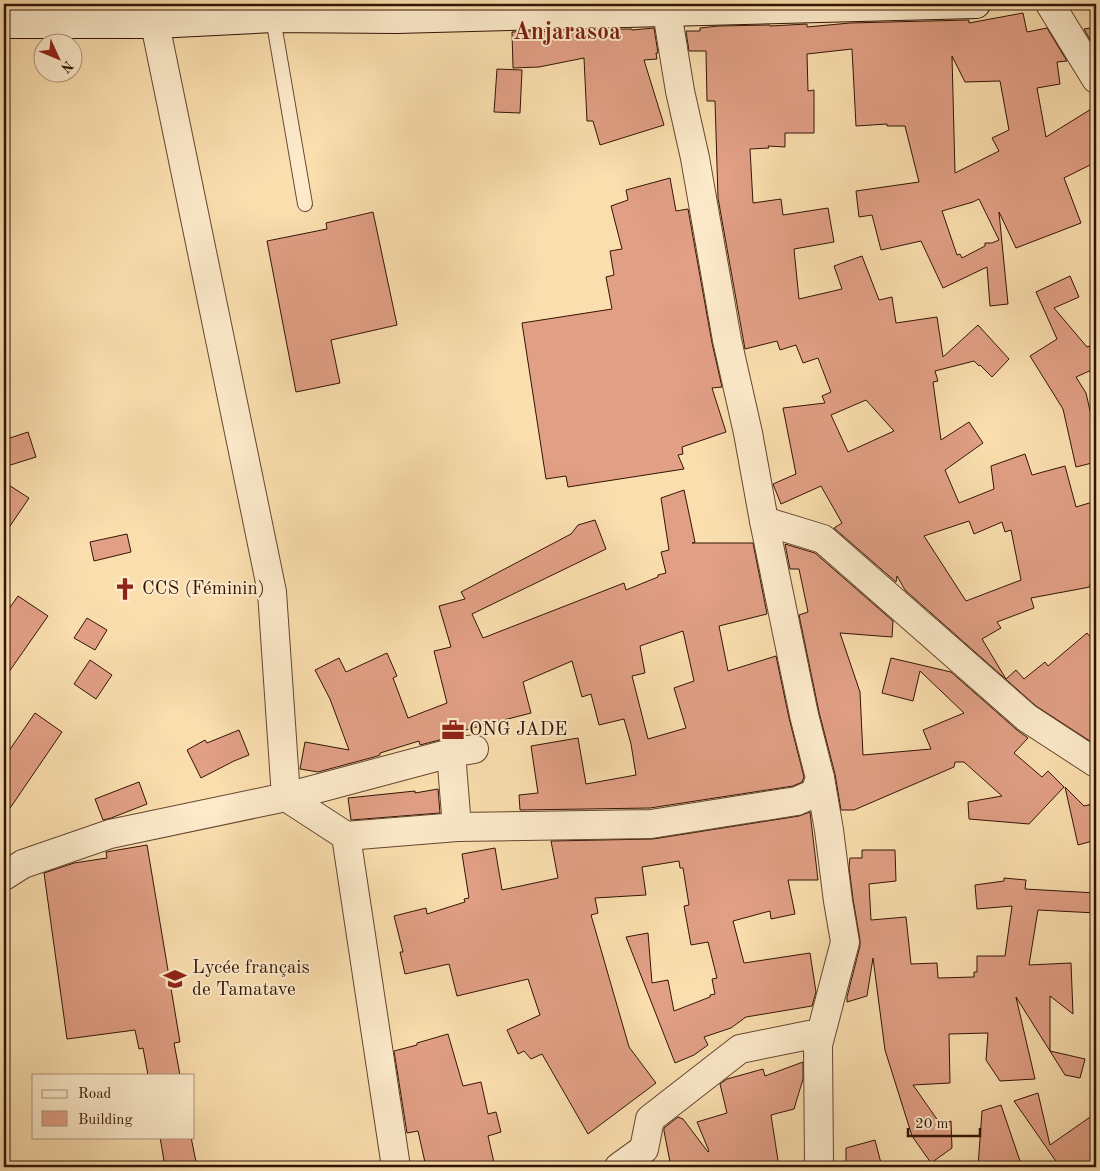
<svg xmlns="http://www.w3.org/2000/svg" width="1100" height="1171" font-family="'Old Standard TT',serif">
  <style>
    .building { fill: #e19f85; stroke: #331405; fill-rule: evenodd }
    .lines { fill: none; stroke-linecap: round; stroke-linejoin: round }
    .lane-casing { stroke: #65462f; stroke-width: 16 }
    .street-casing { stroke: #65462f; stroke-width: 30 }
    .secondary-casing { stroke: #331405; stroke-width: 30 }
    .lane { stroke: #fceaca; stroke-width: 14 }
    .street { stroke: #fceaca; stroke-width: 28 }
    .secondary { stroke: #fceaca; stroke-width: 28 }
    .labels { text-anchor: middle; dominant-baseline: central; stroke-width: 4; stroke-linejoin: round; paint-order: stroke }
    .poi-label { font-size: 19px; fill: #331405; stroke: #fceaca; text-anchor: start }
    .district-label { font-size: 24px; font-weight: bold; fill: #7a1f14; stroke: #fceaca }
  </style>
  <rect width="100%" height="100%" fill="#fadeae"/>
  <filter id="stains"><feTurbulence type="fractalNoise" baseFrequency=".004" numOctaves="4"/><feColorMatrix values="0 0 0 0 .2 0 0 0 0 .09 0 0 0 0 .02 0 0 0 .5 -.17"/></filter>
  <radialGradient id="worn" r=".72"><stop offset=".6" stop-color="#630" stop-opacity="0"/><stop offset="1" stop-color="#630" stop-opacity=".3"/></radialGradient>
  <!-- building -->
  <g class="building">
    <path d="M 1023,13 L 1027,32 L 1047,28 L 1067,61 L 1057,62 L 1060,84 L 1037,88 L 1046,137 L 1096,106 L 1096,162 L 1064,178 L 1081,223 L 1016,248 L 999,212 L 1008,304 L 990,306 L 987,267 L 943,288 L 921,241 L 881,250 L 872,215 L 859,217 L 856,191 L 919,182 L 905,126 L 887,126 L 887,124 L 856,126 L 852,49 L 807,54 L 808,91 L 814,90 L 814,133 L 785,133 L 785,147 L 768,146 L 769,148 L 750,149 L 753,203 L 781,199 L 783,215 L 828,208 L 834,242 L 794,249 L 799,299 L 842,289 L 834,266 L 862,256 L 879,300 L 892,297 L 896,323 L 937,317 L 943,357 L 978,325 L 1009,359 L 992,377 L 980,365 L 979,366 L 974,361 L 935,371 L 938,381 L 933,382 L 941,440 L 969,422 L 983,443 L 945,470 L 959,503 L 994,489 L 991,466 L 1025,454 L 1032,475 L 1065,466 L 1076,507 L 1096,501 L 1096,583 L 1090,584 L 1090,587 L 1031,598 L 1034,608 L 997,622 L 1001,628 L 982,639 L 1006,679 L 1016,670 L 1024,679 L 1045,662 L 1048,666 L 1087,633 L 1096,644 L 1096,745 L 1036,706 L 905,590 L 897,576 L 896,582 L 834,528 L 842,523 L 821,486 L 781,504 L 773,484 L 796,474 L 783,408 L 825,403 L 822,396 L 831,392 L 818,358 L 803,363 L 796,345 L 780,350 L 777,341 L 745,349 L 718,198 L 715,101 L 707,101 L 706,51 L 689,51 L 686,31 L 700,31 L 700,28 L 718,26 L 770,25 L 770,26 L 807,24 L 807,27 L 850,23 L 969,20 L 969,23 ZM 952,56 L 965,82 L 1000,81 L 1009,130 L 992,138 L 999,151 L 955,173 ZM 979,199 L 999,240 L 992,243 L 985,243 L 985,246 L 962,258 L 960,254 L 957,255 L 942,211 L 973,202 ZM 866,400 L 894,431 L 848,452 L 831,415 ZM 969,521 L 974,534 L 1002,522 L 1005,532 L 1011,530 L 1021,580 L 966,601 L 924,536 Z"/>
    <path d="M 1096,27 L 1096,50 L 1084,29 Z"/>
    <path d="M 654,28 L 658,53 L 656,53 L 657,59 L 644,60 L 664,125 L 600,145 L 593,121 L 587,121 L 584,58 L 539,67 L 513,68 L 512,32 L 533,31 L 533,33 L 556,30 L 632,29 L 632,30 Z"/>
    <path d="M 497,69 L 522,70 L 520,113 L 494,112 Z"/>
    <path d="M 670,178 L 676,211 L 688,209 L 712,343 L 722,387 L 712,388 L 726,432 L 682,447 L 683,454 L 678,455 L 684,469 L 568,487 L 566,476 L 546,479 L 522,323 L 612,309 L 606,277 L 614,275 L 610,251 L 622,249 L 611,206 L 628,200 L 626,190 Z"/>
    <path d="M 373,212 L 397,325 L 331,340 L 340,383 L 296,392 L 267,241 L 327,229 L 326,223 Z"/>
    <path d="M 1070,276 L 1079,297 L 1054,308 L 1087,347 L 1090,346 L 1096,360 L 1096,368 L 1076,377 L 1086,393 L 1096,437 L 1096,462 L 1076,467 L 1063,409 L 1030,356 L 1057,339 L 1036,292 Z"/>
    <path d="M 28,432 L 36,457 L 4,467 L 4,440 Z"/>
    <path d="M 4,482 L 29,498 L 4,535 Z"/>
    <path d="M 684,490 L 695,542 L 692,543 L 753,543 L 767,614 L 719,626 L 728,671 L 776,656 L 789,718 L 804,777 L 802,782 L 793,786 L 650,808 L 520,810 L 519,795 L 538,793 L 531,746 L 578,738 L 586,784 L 636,775 L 631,744 L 624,719 L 599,725 L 591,694 L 582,697 L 572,661 L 523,682 L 531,713 L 454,733 L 455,736 L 420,745 L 419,741 L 380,753 L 380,755 L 374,757 L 318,772 L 300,769 L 305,742 L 349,750 L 330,699 L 315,670 L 339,658 L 346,672 L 387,653 L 397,676 L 393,678 L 408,718 L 447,703 L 434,651 L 451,647 L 439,606 L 465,599 L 461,592 L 571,534 L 578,525 L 595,520 L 606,549 L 472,614 L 483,638 L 624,583 L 626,590 L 658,577 L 658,575 L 666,573 L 661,552 L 669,550 L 661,498 ZM 683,631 L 694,681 L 674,688 L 686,728 L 648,739 L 632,676 L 645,673 L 640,646 Z"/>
    <path d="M 127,534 L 131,552 L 94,561 L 90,542 Z"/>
    <path d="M 785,544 L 815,553 L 893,621 L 892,637 L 840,633 L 860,692 L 863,755 L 931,749 L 923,730 L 964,713 L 920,671 L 913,701 L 882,693 L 891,658 L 951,672 L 1017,730 L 1028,738 L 1014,753 L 1042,777 L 1048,771 L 1064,787 L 1029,824 L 969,819 L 968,802 L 1002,796 L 964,762 L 955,762 L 954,767 L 854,810 L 841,810 L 835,774 L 819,712 L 799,615 L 808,612 L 799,569 L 790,569 Z"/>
    <path d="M 18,596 L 48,616 L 4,679 L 4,616 Z"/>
    <path d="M 87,618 L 107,630 L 95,650 L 74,638 Z"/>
    <path d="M 90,660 L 112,675 L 96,699 L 74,684 Z"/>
    <path d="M 35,713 L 62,732 L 4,817 L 4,758 Z"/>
    <path d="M 239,730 L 249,755 L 234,761 L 201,778 L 187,750 L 205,740 L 207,743 Z"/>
    <path d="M 139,782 L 147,804 L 111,818 L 103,820 L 95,799 Z"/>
    <path d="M 1065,787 L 1084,806 L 1096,803 L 1096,840 L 1078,845 Z"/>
    <path d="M 438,789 L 440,813 L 351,820 L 348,798 L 415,791 L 415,793 Z"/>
    <path d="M 810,812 L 818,880 L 788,880 L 795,914 L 771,919 L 770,911 L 733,921 L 744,963 L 810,953 L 816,992 L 812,1006 L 746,1017 L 731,1028 L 704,1037 L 708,1045 L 694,1055 L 675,1063 L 626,937 L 648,933 L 652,983 L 668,980 L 674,1011 L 710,997 L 710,995 L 715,994 L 712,979 L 717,978 L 708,942 L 691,945 L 684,906 L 689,905 L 683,868 L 680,868 L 679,861 L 642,867 L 646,895 L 595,898 L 598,913 L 591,915 L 629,1047 L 656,1083 L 588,1134 L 542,1054 L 531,1059 L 524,1051 L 518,1054 L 507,1030 L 540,1015 L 528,979 L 457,996 L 449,964 L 405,974 L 400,952 L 403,952 L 394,916 L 426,908 L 427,914 L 465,902 L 464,899 L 469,898 L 462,854 L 495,848 L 502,890 L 558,878 L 551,841 L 653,839 L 799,816 Z"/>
    <path d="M 147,845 L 180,1042 L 174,1043 L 180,1075 L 148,1075 L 143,1048 L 139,1049 L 135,1030 L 67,1039 L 44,873 L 74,863 L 107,858 L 106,852 Z"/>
    <path d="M 862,850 L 895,850 L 896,881 L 869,884 L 871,920 L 906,917 L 911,964 L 937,963 L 938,978 L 974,977 L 974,972 L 977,972 L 977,956 L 1005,956 L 1012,906 L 977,909 L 975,885 L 1004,881 L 1004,878 L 1026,880 L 1025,889 L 1096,893 L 1096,913 L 1038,910 L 1029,965 L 1071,963 L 1073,1014 L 1050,996 L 1050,1051 L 1016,997 L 1035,1079 L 1000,1081 L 986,1060 L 988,1033 L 949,1034 L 950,1083 L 913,1085 L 941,1125 L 951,1121 L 952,1148 L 931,1163 L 912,1136 L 885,1050 L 873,958 L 867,996 L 847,1002 L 847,997 L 860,946 L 860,940 L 853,899 L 849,867 L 850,858 L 862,858 Z"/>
    <path d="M 448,1034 L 463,1086 L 481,1082 L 488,1114 L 496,1112 L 501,1132 L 488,1136 L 495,1167 L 426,1167 L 418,1131 L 407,1133 L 394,1051 L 417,1045 L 417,1043 Z"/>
    <path d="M 1050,1051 L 1085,1059 L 1080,1078 L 1065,1075 Z"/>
    <path d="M 803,1062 L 803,1079 L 794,1109 L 771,1115 L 779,1167 L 671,1167 L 664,1131 L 664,1128 L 678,1117 L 683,1119 L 708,1152 L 709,1151 L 697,1122 L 727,1113 L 720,1084 L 727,1079 L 763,1069 L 765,1076 Z"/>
    <path d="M 1038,1093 L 1050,1145 L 1096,1113 L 1096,1158 L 1084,1167 L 1060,1167 L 1014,1101 Z"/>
    <path d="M 1001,1105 L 1022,1167 L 978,1167 L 982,1111 Z"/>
    <path d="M 160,1137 L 191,1137 L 197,1167 L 165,1167 Z"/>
    <path d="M 875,1140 L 882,1167 L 846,1167 L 846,1148 Z"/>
  </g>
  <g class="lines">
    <defs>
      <path id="lane" d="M 273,18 L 305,204"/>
      <g id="street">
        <path d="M 8,4 L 9,24"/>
        <path d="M 1050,4 L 1096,79"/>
        <path d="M 764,521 L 823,539 L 1027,718 L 1096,763"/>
        <path d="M 286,797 L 346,836 L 396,1167"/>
        <path d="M 286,797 L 451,753"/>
        <path d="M 457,827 L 451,753 L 474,749"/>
        <path d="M 346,836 L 457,827 L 651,824 L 797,801 L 815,793 L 820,778 L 804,715 L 764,521 L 748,433 L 727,340 L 695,158 L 680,91 L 667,12"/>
        <path d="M 4,876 L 23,864 L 110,834 L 286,797 L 272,592 L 155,24"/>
        <path d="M 818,1045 L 845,942 L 838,901 L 829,830 L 820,778"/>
        <path d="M 619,1167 L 644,1149 L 650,1119 L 740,1049 L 809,1035 L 818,1045 L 819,1167"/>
      </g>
      <path id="secondary" d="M 4,24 L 155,24 L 273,18 L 396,19 L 976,4"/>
    </defs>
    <!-- lane casing -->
    <use href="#lane" class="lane-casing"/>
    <!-- street casing -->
    <use href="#street" class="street-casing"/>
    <!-- secondary casing -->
    <use href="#secondary" class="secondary-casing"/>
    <!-- lane -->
    <use href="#lane" class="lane"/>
    <!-- street -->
    <use href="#street" class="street"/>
    <!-- secondary -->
    <use href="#secondary" class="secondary"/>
  </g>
  <!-- icons -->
  <defs>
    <symbol id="church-bare" viewBox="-9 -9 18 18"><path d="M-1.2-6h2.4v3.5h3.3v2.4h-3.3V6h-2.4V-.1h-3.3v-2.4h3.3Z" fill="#8f2418" stroke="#fceaca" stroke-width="2.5" paint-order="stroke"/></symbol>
    <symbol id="office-bare" viewBox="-9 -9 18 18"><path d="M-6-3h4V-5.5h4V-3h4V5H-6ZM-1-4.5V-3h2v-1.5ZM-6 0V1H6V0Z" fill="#8f2418" stroke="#fceaca" stroke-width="2.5" paint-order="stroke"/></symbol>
    <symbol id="school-bare" viewBox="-9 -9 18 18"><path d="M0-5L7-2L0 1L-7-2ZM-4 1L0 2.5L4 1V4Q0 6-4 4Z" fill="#8f2418" stroke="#fceaca" stroke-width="2.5" paint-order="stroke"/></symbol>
  </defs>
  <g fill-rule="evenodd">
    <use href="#church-bare" x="109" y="573" width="32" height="32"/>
    <use href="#office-bare" x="437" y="714" width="32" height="32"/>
    <use href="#school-bare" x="159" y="963" width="32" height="32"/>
  </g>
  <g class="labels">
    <!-- poi labels -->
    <g class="poi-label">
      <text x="142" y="589">CCS (Féminin)</text>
      <text x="469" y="730">ONG JADE</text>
      <text x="192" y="968">Lycée français<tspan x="192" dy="22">de Tamatave</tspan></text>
    </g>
    <!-- district labels -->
    <g class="district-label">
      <text x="567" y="33">Anjarasoa</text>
    </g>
  </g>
  <!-- margin -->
  <rect width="1100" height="1171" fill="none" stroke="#fadeae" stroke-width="20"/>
  <rect x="5" y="5" width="1090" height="1161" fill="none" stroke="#331405" stroke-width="2.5"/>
  <rect x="10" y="10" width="1080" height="1151" fill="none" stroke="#331405"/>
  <!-- legend -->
  <rect x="32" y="1074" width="162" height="65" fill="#fceaca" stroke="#ac947b"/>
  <rect x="42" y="1090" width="25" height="8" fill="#fceaca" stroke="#ac947b"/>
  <text x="78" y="1098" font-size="15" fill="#331405">Road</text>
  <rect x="42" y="1111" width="25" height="15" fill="#e19f85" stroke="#ac947b"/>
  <text x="78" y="1124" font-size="15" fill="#331405">Building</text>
  <!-- north arrow -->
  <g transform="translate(58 58) rotate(134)"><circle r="24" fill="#fceaca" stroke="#ac947b"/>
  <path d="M0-4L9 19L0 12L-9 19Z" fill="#8f2418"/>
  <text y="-8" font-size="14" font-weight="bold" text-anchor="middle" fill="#331405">N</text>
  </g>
  <!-- scale -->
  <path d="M908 1128v8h72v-8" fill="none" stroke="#331405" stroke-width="2.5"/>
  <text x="915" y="1128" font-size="15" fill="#331405" stroke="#fceaca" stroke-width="4" paint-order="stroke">20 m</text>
  <rect width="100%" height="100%" filter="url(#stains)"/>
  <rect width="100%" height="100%" fill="url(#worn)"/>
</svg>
